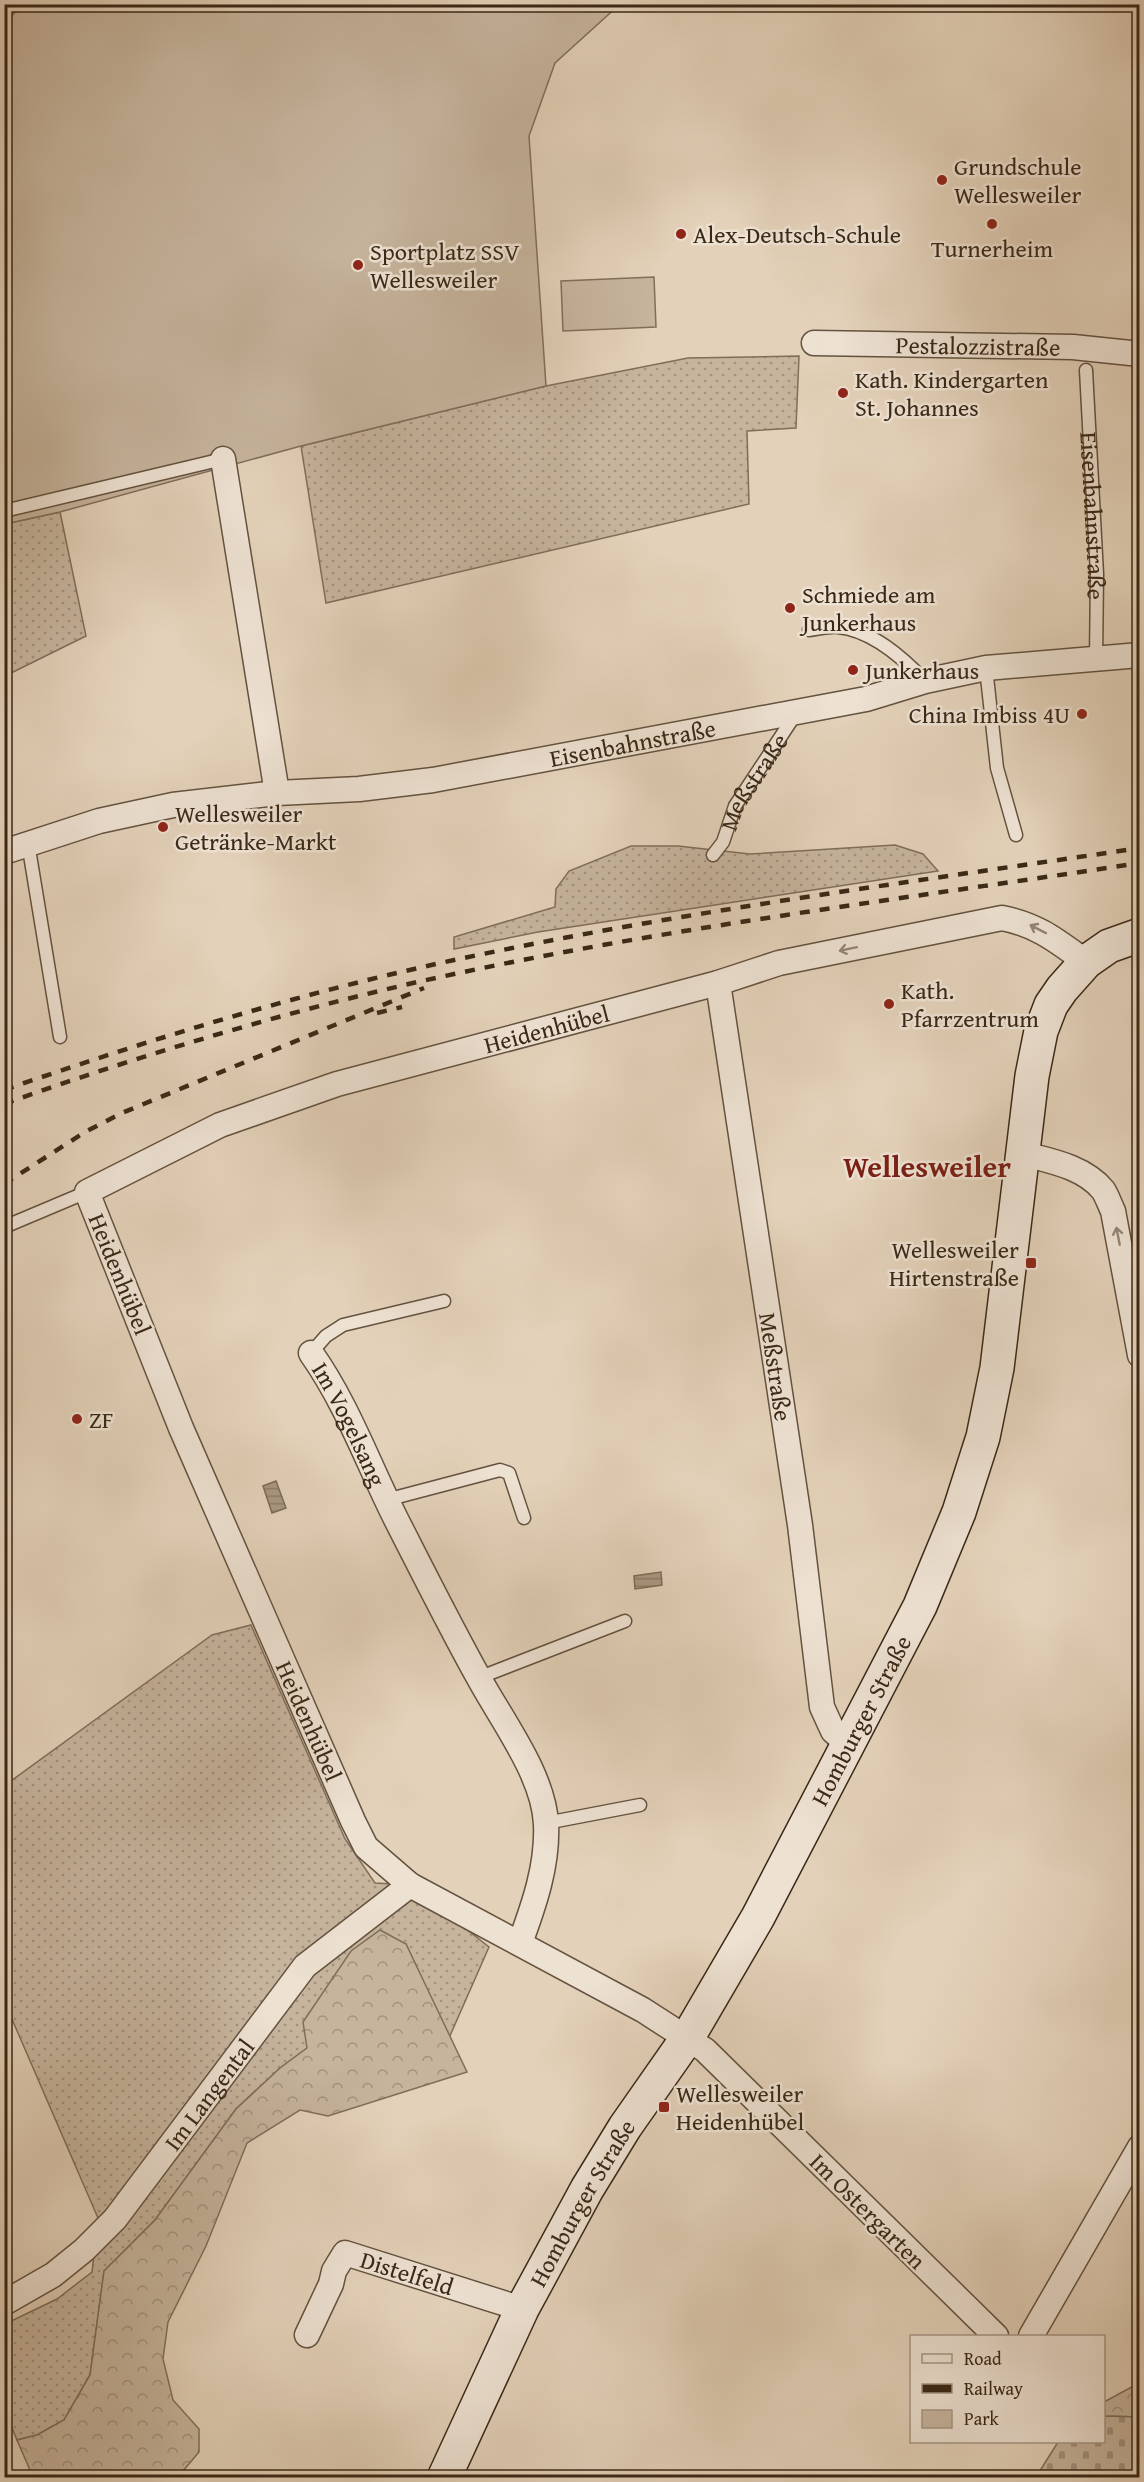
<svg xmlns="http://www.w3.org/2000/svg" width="1144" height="2482" font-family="'Gentium Book Plus',serif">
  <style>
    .grass { fill: url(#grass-dots); stroke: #806e5a; stroke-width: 1.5 }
    .forest { fill: url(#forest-crowns); stroke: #806e5a; stroke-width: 1.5 }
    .cemetery { fill: url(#cemetery-stones); stroke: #806e5a; stroke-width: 1.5 }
    .park { fill: #c6b49d; stroke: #806e5a; stroke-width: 1.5 }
    .water { fill: url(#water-rules); stroke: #7d6b57; stroke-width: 1.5 }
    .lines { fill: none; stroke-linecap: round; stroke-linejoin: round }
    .service-casing { stroke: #64523f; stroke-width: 15 }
    .minor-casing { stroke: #64523f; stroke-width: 27 }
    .secondary-casing { stroke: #3a2816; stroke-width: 36 }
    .service { stroke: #ede1d2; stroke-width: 12 }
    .minor { stroke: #ede1d2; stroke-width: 24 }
    .secondary { stroke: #ede1d2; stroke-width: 33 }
    .rail { stroke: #3a2816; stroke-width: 4.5; stroke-dasharray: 10 10; stroke-linecap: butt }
    .oneway { stroke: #948474 }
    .poi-dot { fill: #8f2418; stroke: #ede1d2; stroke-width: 2 }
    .labels { text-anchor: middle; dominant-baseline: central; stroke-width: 5; stroke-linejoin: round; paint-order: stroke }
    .poi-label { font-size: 24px; fill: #3a2816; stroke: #ede1d2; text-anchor: start }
    .street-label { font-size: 24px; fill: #3a2816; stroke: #ede1d2 }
    .district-label { font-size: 30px; font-weight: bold; fill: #7a1f14; stroke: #ede1d2 }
  </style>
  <defs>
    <pattern id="grass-dots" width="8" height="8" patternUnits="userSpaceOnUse" patternTransform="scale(1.5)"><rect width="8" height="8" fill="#c6b49d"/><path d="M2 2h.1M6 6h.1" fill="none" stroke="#a2927f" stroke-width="1.8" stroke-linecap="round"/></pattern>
    <pattern id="forest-crowns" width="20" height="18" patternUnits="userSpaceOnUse" patternTransform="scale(1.5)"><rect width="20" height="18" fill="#c6b49d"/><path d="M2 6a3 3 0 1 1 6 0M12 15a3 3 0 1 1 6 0" fill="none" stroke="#a2927f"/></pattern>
    <pattern id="cemetery-stones" width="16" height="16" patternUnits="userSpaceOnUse" patternTransform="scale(1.5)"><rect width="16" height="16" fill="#c6b49d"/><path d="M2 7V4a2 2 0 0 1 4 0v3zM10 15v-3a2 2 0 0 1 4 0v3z" fill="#a2927f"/></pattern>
    <pattern id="water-rules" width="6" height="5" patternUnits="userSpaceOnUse" patternTransform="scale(1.5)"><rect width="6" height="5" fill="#aa9882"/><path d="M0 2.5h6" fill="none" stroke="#8b7c69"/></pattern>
  </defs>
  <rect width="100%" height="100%" fill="#e3d1b9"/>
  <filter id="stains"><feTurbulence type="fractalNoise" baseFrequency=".00333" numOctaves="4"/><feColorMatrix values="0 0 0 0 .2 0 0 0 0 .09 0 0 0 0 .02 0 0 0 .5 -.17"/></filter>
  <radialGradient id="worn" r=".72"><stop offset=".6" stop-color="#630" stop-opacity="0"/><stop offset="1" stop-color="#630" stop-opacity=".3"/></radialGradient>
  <!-- grass -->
  <g class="grass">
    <path d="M 799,356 L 796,428 L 747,431 L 749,504 L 326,603 L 301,446 L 546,386 L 688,358 Z"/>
    <path d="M 60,512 L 86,636 L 5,676 L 5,524 Z"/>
    <path d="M 895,845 L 923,854 L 938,871 L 538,932 L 454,949 L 454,937 L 555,907 L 556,889 L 569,871 L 631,846 L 678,846 L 750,854 Z"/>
    <path d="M 251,1625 L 345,1839 L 375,1883 L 410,1885 L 489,1947 L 449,2038 L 406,1944 L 307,2048 L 280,2068 L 236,2109 L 155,2220 L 104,2271 L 90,2375 L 64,2420 L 37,2435 L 17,2440 L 5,2411 L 5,2324 L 57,2299 L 92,2272 L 98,2218 L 5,2003 L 4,1786 L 212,1635 Z"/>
  </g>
  <!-- forest -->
  <g class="forest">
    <path d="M 380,1930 L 406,1944 L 467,2072 L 328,2116 L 300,2110 L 247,2143 L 206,2246 L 168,2322 L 163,2359 L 173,2400 L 199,2429 L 199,2452 L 178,2477 L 33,2477 L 17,2440 L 37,2435 L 64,2420 L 90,2375 L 104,2271 L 155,2220 L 236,2109 L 280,2068 L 307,2048 L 303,2022 L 351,1951 Z"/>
    <path d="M 1139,2383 L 1139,2417 L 1105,2416 L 1104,2402 Z"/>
  </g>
  <!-- cemetery -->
  <path class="cemetery" d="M 1104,2414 L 1105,2416 L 1139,2417 L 1139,2477 L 1036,2477 L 1058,2442 L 1104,2442 Z"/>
  <!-- park -->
  <g class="park">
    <path d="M 4,5 L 619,5 L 555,63 L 529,136 L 546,386 L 301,446 L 60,512 L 5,524 Z"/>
    <path d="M 654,277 L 656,327 L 563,331 L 561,281 Z"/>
  </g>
  <!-- water -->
  <g class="water">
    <path d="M 5,4 L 22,5 L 5,23 L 4,5 Z"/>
    <path d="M 276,1481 L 286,1508 L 272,1513 L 263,1486 Z"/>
    <path d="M 661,1572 L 662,1585 L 635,1589 L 634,1576 Z"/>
  </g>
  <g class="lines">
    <defs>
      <g id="service">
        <path id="s1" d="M 1086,370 L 1097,574 L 1096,660"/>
        <path d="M 4,511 L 223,459"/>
        <path d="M 809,630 C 818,629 829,626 838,627 C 872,630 903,658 925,681"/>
        <path d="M 986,668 L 997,768 L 1016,835"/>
        <path d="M 28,843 L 60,1037"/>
        <path id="s2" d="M 713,855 L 723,842 L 735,806 L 797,712"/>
        <path d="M 4,1227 L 87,1192"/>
        <path d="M 311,1353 L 326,1336 L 343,1325 L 444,1301"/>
        <path d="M 386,1500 L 500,1470 L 509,1473 L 524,1518"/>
        <path d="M 478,1678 L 625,1621"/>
        <path d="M 546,1823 L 640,1805"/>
      </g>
      <g id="minor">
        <path id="s3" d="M 814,343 L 1073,347 L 1140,354"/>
        <path d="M 223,459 L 277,793"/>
        <path id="s4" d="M 4,852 L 99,821 L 173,805 L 277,793 L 359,789 L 433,780 L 866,699 L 925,681 L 986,668 L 1140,655"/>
        <path id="s5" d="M 718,983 L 800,1525 L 822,1707 L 833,1731 L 849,1745"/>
        <path d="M 1024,1154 C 1051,1161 1084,1167 1103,1190 C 1107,1196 1110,1205 1113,1211 L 1140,1355"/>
        <path id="s6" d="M 311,1353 C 349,1407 370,1469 400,1527 C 426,1578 452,1630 480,1680 C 503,1722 544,1776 546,1824 C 548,1865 534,1905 520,1943"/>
        <path id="s7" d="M 4,2303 L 53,2275 L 84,2250 L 115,2219 L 305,1966 L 410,1885"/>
        <path id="s8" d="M 307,2335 L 331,2284 L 334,2271 L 345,2253 L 522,2309"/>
        <path id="s9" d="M 996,2336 L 705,2050 L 643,2010 L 410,1885 L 366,1847 L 353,1821 L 181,1428 L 87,1192 L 220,1125 L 337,1084 L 718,983 L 779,963 L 1002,918 C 1038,925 1057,941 1086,962"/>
        <path d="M 1031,2336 L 1140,2147"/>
      </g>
      <g id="secondary">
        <path id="s10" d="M 444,2478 L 522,2309 L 587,2189 L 625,2127 L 688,2037 L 758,1917 L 920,1606 L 959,1512 L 983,1437 L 997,1368 L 1032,1076 L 1041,1031 L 1051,1005 L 1062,989 L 1086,962 L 1109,946 L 1140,935"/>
      </g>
    </defs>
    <!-- service casing -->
    <use href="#service" class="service-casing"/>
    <!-- minor casing -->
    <use href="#minor" class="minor-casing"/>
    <!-- secondary casing -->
    <use href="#secondary" class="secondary-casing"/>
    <!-- service -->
    <use href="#service" class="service"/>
    <!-- minor -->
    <use href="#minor" class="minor"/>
    <!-- secondary -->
    <use href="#secondary" class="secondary"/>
    <!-- rail -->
    <g class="rail">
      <path d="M 377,1013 L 402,1007"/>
      <path d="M 4,1090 C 154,1038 304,992 459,959 C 684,911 912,882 1140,848"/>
      <path d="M 4,1104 C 138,1056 275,1015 413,983 C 653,929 897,900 1140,863"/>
      <path d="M 4,1184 L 85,1132 L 122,1113 L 424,988"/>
    </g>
  </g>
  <!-- one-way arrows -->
  <defs><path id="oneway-shaft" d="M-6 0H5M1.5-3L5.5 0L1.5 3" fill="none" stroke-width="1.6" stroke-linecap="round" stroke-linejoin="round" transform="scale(1.5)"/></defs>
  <g class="oneway">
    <use href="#oneway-shaft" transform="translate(1038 929) rotate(-153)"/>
    <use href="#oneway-shaft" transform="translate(848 949) rotate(168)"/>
    <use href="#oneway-shaft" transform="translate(1118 1236) rotate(-101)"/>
  </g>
  <!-- markers -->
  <g class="poi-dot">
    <circle cx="942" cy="180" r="6"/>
    <circle cx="992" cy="224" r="6"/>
    <circle cx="681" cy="234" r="6"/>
    <circle cx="358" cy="265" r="6"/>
    <circle cx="843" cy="393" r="6"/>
    <circle cx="790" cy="608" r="6"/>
    <circle cx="853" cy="670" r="6"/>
    <circle cx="1082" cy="714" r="6"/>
    <circle cx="163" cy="827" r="6"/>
    <circle cx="889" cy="1004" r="6"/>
    <rect x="1025" y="1257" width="12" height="12" rx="3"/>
    <circle cx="77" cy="1419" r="6"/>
    <rect x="658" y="2101" width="12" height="12" rx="3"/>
  </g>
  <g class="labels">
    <!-- poi labels -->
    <g class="poi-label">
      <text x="954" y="166">Grundschule<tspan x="954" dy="28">Wellesweiler</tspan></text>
      <text x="693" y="234">Alex-Deutsch-Schule</text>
      <text x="992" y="248" text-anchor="middle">Turnerheim</text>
      <text x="370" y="251">Sportplatz SSV<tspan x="370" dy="28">Wellesweiler</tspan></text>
      <text x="855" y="379">Kath. Kindergarten<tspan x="855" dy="28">St. Johannes</tspan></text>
      <text x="802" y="594">Schmiede am<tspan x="802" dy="28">Junkerhaus</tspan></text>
      <text x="865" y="670">Junkerhaus</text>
      <text x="1070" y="714" text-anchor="end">China Imbiss 4U</text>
      <text x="175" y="813">Wellesweiler<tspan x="175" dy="28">Getränke-Markt</tspan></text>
      <text x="901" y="990">Kath.<tspan x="901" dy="28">Pfarrzentrum</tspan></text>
      <text x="1019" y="1249" text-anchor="end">Wellesweiler<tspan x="1019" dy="28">Hirtenstraße</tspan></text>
      <text x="89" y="1419">ZF</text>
      <text x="676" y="2093">Wellesweiler<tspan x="676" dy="28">Heidenhübel</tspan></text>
    </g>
    <!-- street labels -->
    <g class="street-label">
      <text stroke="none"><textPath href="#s3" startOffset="164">Pestalozzistraße</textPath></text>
      <text stroke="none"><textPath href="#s1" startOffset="146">Eisenbahnstraße</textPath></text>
      <text stroke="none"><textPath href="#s4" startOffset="640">Eisenbahnstraße</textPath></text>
      <text stroke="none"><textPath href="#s2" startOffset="84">Meßstraße</textPath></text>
      <text stroke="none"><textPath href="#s9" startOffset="2006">Heidenhübel</textPath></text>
      <text transform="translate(120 1274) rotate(68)">Heidenhübel</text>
      <text stroke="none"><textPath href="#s5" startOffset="388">Meßstraße</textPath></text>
      <text stroke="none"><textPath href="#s6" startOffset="81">Im Vogelsang</textPath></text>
      <text transform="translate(309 1721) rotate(66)">Heidenhübel</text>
      <text stroke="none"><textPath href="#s10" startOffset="866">Homburger Straße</textPath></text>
      <text stroke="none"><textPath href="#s7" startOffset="296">Im Langental</textPath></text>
      <text stroke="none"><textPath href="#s10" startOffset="308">Homburger Straße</textPath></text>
      <text transform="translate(868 2211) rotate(45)">Im Ostergarten</text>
      <text stroke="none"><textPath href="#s8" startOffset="156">Distelfeld</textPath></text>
    </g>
    <!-- district labels -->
    <g class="district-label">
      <text x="927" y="1166">Wellesweiler</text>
    </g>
  </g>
  <!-- margin -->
  <rect width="1144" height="2482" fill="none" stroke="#e3d1b9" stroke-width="24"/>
  <rect x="6" y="6" width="1132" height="2470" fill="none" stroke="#3a2816" stroke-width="3"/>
  <rect x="12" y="12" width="1120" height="2458" fill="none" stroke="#3a2816" stroke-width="1.5"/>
  <!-- legend -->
  <rect x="910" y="2335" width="195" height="108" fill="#ede1d2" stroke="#a59787" stroke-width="1.5"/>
  <rect x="922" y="2354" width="30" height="9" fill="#ede1d2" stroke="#a59787" stroke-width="1.5"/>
  <text x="964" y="2365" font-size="18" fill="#3a2816">Road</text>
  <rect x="922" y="2384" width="30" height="9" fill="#3a2816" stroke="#a59787" stroke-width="1.5"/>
  <text x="964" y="2395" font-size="18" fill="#3a2816">Railway</text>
  <rect x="922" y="2410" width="30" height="18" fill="#c6b49d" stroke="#a59787" stroke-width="1.5"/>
  <text x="964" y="2425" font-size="18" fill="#3a2816">Park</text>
  <rect width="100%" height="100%" filter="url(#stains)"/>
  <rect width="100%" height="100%" fill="url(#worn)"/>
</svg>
